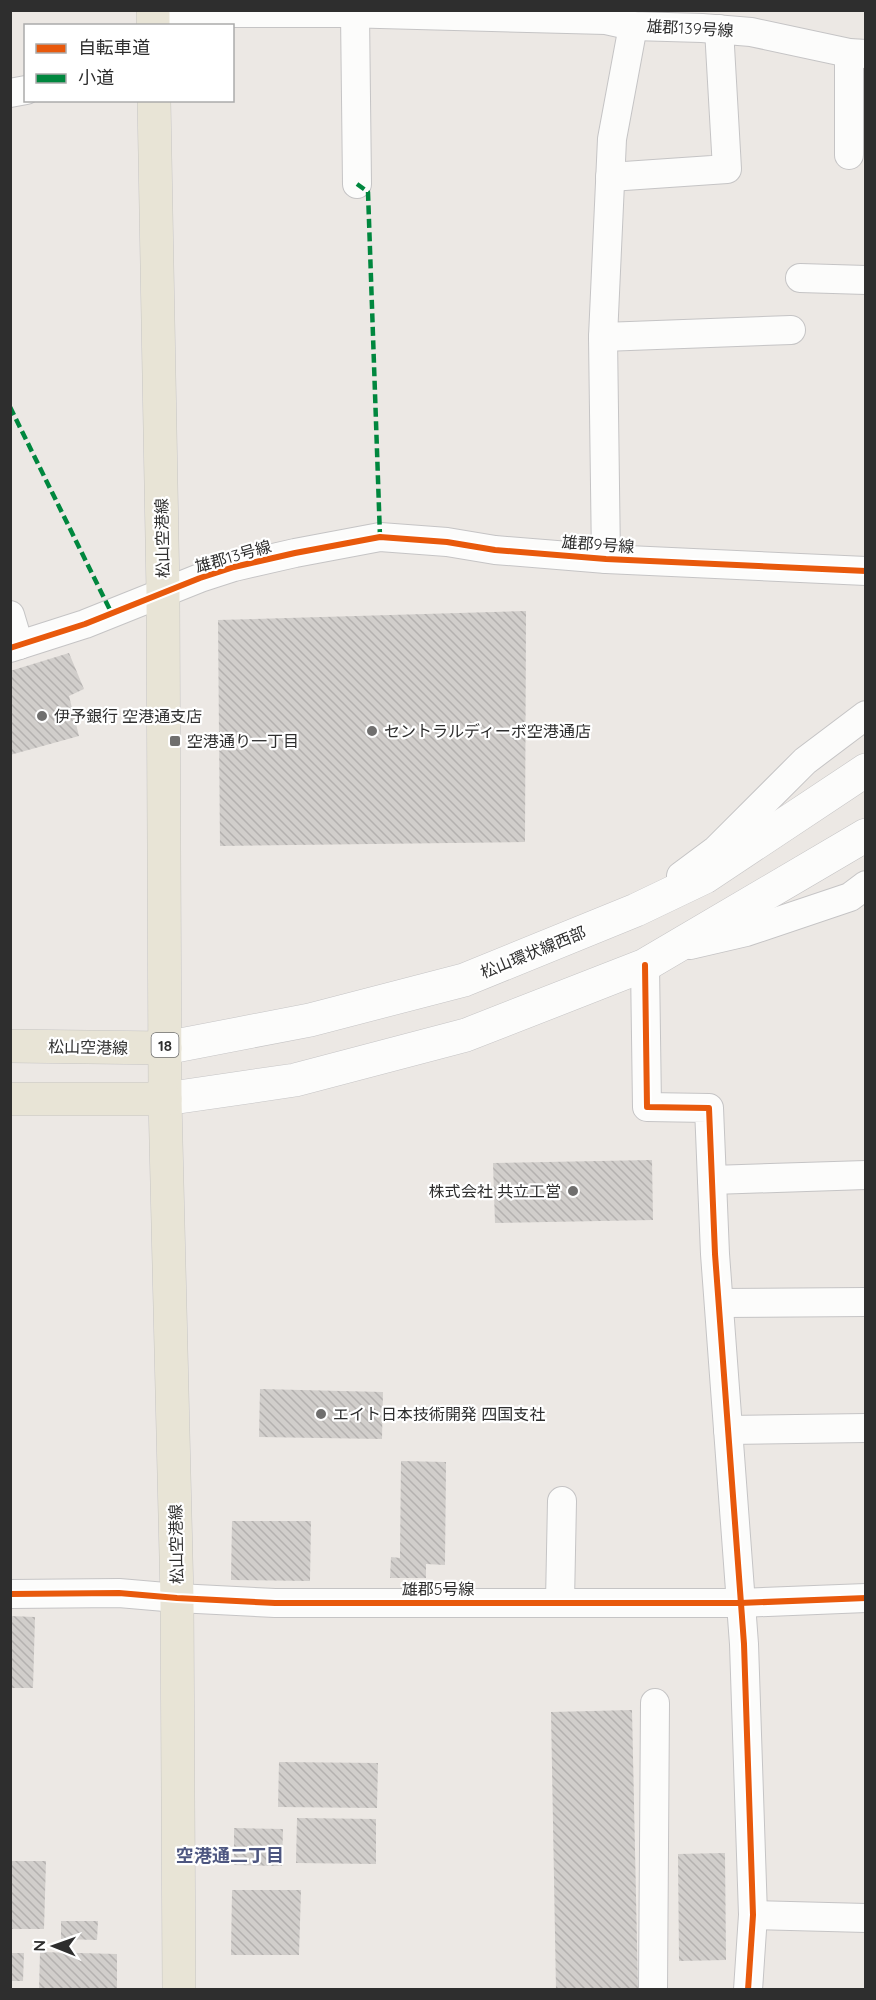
<svg xmlns="http://www.w3.org/2000/svg" width="876" height="2000" font-family="Quicksand,'Noto Sans JP',sans-serif">
  <style>
    .building { fill: url(#building-back-hatch) }
    .lines { fill: none; stroke-linecap: round; stroke-linejoin: round }
    .street-casing { stroke: #c5c4c5; stroke-width: 30 }
    .secondary-casing { stroke: #c5c4c5; stroke-width: 34 }
    .primary-casing { stroke: #c6c5c4; stroke-width: 34 }
    .street { stroke: #fcfcfb; stroke-width: 28 }
    .secondary { stroke: #fcfcfb; stroke-width: 33 }
    .primary { stroke: #e8e4d6; stroke-width: 33 }
    .quiet { stroke: #00873e; stroke-width: 4.5; stroke-dasharray: 9 4.5; stroke-linecap: butt }
    .cycleway-casing { stroke: #fff; stroke-width: 10 }
    .cycleway { stroke: #e8590c; stroke-width: 6 }
    .poi-dot { fill: #706f6e; stroke: #fff; stroke-width: 2 }
    .labels { text-anchor: middle; dominant-baseline: central; stroke-width: 4.5; stroke-linejoin: round; paint-order: stroke }
    .shield { fill: #fff; stroke: #6d6d6d; stroke-width: 1.5 }
    .shield-label { font-size: 15px; font-weight: bold; fill: #2e2e2e }
    .street-label { font-size: 16px; fill: #2e2e2e; stroke: #fff }
    .poi-label { font-size: 16px; fill: #2e2e2e; stroke: #fff; text-anchor: start }
    .neighbourhood-label { font-size: 18px; font-weight: bold; fill: #4d5680; stroke: #fff }
  </style>
  <defs>
    <pattern id="building-back-hatch" width="6" height="6" patternUnits="userSpaceOnUse" patternTransform="scale(1.5)"><rect width="6" height="6" fill="#d1cecb"/><path d="M-1 5l2 2M0 0l6 6M5-1l2 2" fill="none" stroke="#b4b1af"/></pattern>
  </defs>
  <rect width="100%" height="100%" fill="#ece8e4"/>
  <!-- building -->
  <g class="building">
    <path d="M 526,611 L 525,842 L 220,846 L 218,620 Z"/>
    <path d="M 69,653 L 84,689 L 69,696 L 79,736 L 10,755 L 10,671 Z"/>
    <path d="M 652,1160 L 653,1220 L 495,1223 L 493,1163 Z"/>
    <path d="M 260,1389 L 383,1392 L 382,1439 L 259,1437 Z"/>
    <path d="M 401,1461 L 446,1462 L 445,1565 L 426,1564 L 426,1578 L 390,1578 L 391,1557 L 400,1558 Z"/>
    <path d="M 232,1521 L 311,1521 L 310,1581 L 231,1580 Z"/>
    <path d="M 10,1616 L 35,1617 L 33,1688 L 10,1688 Z"/>
    <path d="M 632,1710 L 638,1990 L 556,1990 L 551,1712 Z"/>
    <path d="M 279,1762 L 378,1763 L 377,1808 L 278,1807 Z"/>
    <path d="M 297,1818 L 376,1819 L 376,1864 L 296,1863 Z"/>
    <path d="M 234,1828 L 283,1829 L 282,1866 L 234,1865 Z"/>
    <path d="M 725,1853 L 726,1960 L 679,1961 L 678,1854 Z"/>
    <path d="M 10,1861 L 46,1861 L 44,1929 L 10,1929 Z"/>
    <path d="M 232,1890 L 301,1890 L 299,1955 L 231,1955 Z"/>
    <path d="M 61,1921 L 98,1921 L 97,1940 L 61,1939 Z"/>
    <path d="M 40,1952 L 117,1954 L 117,1990 L 39,1990 Z"/>
    <path d="M 10,1953 L 24,1953 L 23,1981 L 10,1981 Z"/>
  </g>
  <g class="lines">
    <defs>
      <g id="street">
        <path d="M 153,13 L 343,13 L 606,20 L 633,26 L 702,28 L 751,32 L 849,53 L 866,54"/>
        <path d="M 355,13 L 357,184"/>
        <path d="M 10,93 L 26,90"/>
        <path d="M 849,155 L 849,53"/>
        <path d="M 610,177 L 727,169 L 719,29"/>
        <path d="M 800,278 L 866,280"/>
        <path d="M 603,337 L 791,330"/>
        <path d="M 606,559 L 603,337 L 612,139 L 633,26"/>
        <path d="M 10,615 L 19,645"/>
        <path d="M 10,648 L 85,624 L 200,578 L 234,567 L 295,553 L 380,537 L 447,542 L 495,550 L 606,559 L 866,571"/>
        <path d="M 681,876 L 716,850 L 805,761 L 866,715"/>
        <path d="M 690,945 L 746,932 L 850,897 L 866,885"/>
        <path d="M 645,965 L 647,1107 L 709,1108 L 715,1254 L 744,1644 L 753,1915 L 748,1990"/>
        <path d="M 712,1180 L 866,1175"/>
        <path d="M 719,1303 L 866,1302"/>
        <path d="M 728,1430 L 866,1428"/>
        <path d="M 10,1594 L 119,1593 L 177,1598 L 275,1603 L 740,1603 L 866,1598"/>
        <path d="M 560,1602 L 562,1501"/>
        <path d="M 753,1915 L 866,1918"/>
        <path d="M 653,1990 L 655,1703"/>
      </g>
      <g id="secondary">
        <path d="M 165,1048 L 310,1020 L 464,980 L 636,910 L 705,877 L 866,770"/>
        <path d="M 165,1099 L 295,1080 L 466,1035 L 645,965 L 866,835"/>
      </g>
      <g id="primary">
        <path d="M 153,10 L 153,26"/>
        <path d="M 154,100 L 163,593 L 165,1099 L 177,1598 L 179,1990"/>
        <path d="M 10,1046 L 165,1048"/>
        <path d="M 10,1099 L 165,1099"/>
      </g>
    </defs>
    <!-- street casing -->
    <use href="#street" class="street-casing"/>
    <!-- secondary casing -->
    <use href="#secondary" class="secondary-casing"/>
    <!-- primary casing -->
    <use href="#primary" class="primary-casing"/>
    <!-- street -->
    <use href="#street" class="street"/>
    <!-- secondary -->
    <use href="#secondary" class="secondary"/>
    <!-- primary -->
    <use href="#primary" class="primary"/>
    <!-- quiet -->
    <g class="quiet">
      <path d="M 357,184 L 368,192 L 380,537"/>
      <path d="M 10,407 L 111,612"/>
    </g>
    <defs>
      <g id="cycleway">
        <path d="M 10,648 L 85,624 L 200,578 L 234,567 L 295,553 L 380,537 L 447,542 L 495,550 L 606,559 L 866,571"/>
        <path d="M 645,965 L 647,1107 L 709,1108 L 715,1254 L 744,1644 L 753,1915 L 748,1990"/>
        <path d="M 10,1594 L 119,1593 L 177,1598 L 275,1603 L 740,1603 L 866,1598"/>
      </g>
    </defs>
    <!-- cycleway casing -->
    <use href="#cycleway" class="cycleway-casing"/>
    <!-- cycleway -->
    <use href="#cycleway" class="cycleway"/>
  </g>
  <!-- markers -->
  <g class="poi-dot">
    <circle cx="42" cy="716" r="6"/>
    <circle cx="372" cy="731" r="6"/>
    <rect x="169" y="735" width="12" height="12" rx="3"/>
    <circle cx="573" cy="1191" r="6"/>
    <circle cx="321" cy="1414" r="6"/>
  </g>
  <g class="labels">
    <!-- shield labels -->
    <rect class="shield" x="151.5" y="1033" width="27" height="24" rx="4.5"/>
    <g class="shield-label">
      <text x="165" y="1045">18</text>
    </g>
    <!-- street labels -->
    <g class="street-label">
      <text transform="translate(690 28) rotate(3)">雄郡139号線</text>
      <text transform="translate(162 538) rotate(-91)">松山空港線</text>
      <text transform="translate(598 544) rotate(4)">雄郡9号線</text>
      <text transform="translate(233 556) rotate(-16)">雄郡13号線</text>
      <text transform="translate(533 952) rotate(-22)">松山環状線西部</text>
      <text transform="translate(88 1047) rotate(1)">松山空港線</text>
      <text transform="translate(176 1544) rotate(-91)">松山空港線</text>
      <text x="438" y="1589">雄郡5号線</text>
    </g>
    <!-- poi labels -->
    <g class="poi-label">
      <text x="54" y="716">伊予銀行 空港通支店</text>
      <text x="384" y="731">セントラルディーボ空港通店</text>
      <text x="187" y="741">空港通り一丁目</text>
      <text x="561" y="1191" text-anchor="end">株式会社 共立工営</text>
      <text x="333" y="1414">エイト日本技術開発 四国支社</text>
    </g>
    <!-- neighbourhood labels -->
    <g class="neighbourhood-label">
      <text x="230" y="1855">空港通二丁目</text>
    </g>
  </g>
  <!-- border -->
  <rect width="876" height="2000" fill="none" stroke="#2e2e2e" stroke-width="24"/>
  <!-- legend -->
  <rect x="24" y="24" width="210" height="78" fill="#ffffff" stroke="#ababab" stroke-width="1.5"/>
  <rect x="36" y="44" width="30" height="9" fill="#e8590c" stroke="#ababab" stroke-width="1.5"/>
  <text x="78" y="54" font-size="18" fill="#2e2e2e">自転車道</text>
  <rect x="36" y="74" width="30" height="9" fill="#00873e" stroke="#ababab" stroke-width="1.5"/>
  <text x="78" y="84" font-size="18" fill="#2e2e2e">小道</text>
  <!-- north arrow -->
  <g transform="translate(54 1946) rotate(271)" stroke="#ffffff" stroke-width="4.5" paint-order="stroke">
  <path d="M0-4.5L10 22L0 15L-10 22Z" fill="#2e2e2e"/>
  <text y="-9" font-size="16" font-weight="bold" text-anchor="middle" fill="#2e2e2e">N</text>
  </g>
</svg>
